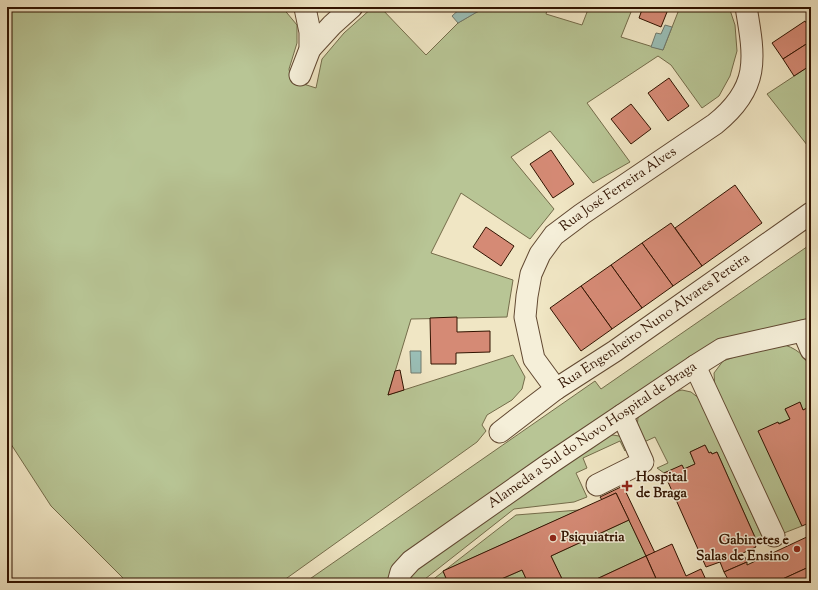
<svg xmlns="http://www.w3.org/2000/svg" width="818" height="590" font-family="'Sorts Mill Goudy',serif">
  <style>
    .green { fill: #b8c595; stroke: #746c4a }
    .water { fill: #9abfb7; stroke: #707a6e }
    .building { fill: #d58a75; stroke: #311300 }
    .lines { fill: none; stroke-linecap: round; stroke-linejoin: round }
    .minor-casing { stroke: #614831; stroke-width: 23 }
    .minor { stroke: #f5efd9; stroke-width: 21 }
    .poi-dot { fill: #8f2418; stroke: #f5efd9; stroke-width: 1.5 }
    .labels { text-anchor: middle; dominant-baseline: central; stroke-width: 3; stroke-linejoin: round; paint-order: stroke }
    .street-label { font-size: 14px; fill: #311300; stroke: #f5efd9 }
    .poi-label { font-size: 14px; font-weight: bold; fill: #311300; stroke: #f5efd9; text-anchor: start }
  </style>
  <rect width="100%" height="100%" fill="#f0e6c4"/>
  <filter id="stains"><feTurbulence type="fractalNoise" baseFrequency=".005" numOctaves="4"/><feColorMatrix values="0 0 0 0 .2 0 0 0 0 .09 0 0 0 0 .02 0 0 0 .5 -.17"/></filter>
  <radialGradient id="worn" r=".72"><stop offset=".6" stop-color="#630" stop-opacity="0"/><stop offset="1" stop-color="#630" stop-opacity=".3"/></radialGradient>
  <!-- green -->
  <g class="green">
    <path d="M 7,7 L 282,7 L 297,25 L 297,43 L 289,69 L 291,80 L 316,88 L 322,59 L 344,33 L 373,7 L 380,7 L 426,55 L 458,23 L 485,7 L 548,7 L 546,14 L 582,25 L 589,7 L 633,7 L 621,37 L 663,50 L 680,7 L 729,7 L 735,25 L 737,51 L 730,76 L 719,96 L 702,108 L 671,65 L 658,56 L 587,103 L 630,162 L 593,183 L 550,131 L 511,157 L 554,209 L 530,239 L 461,193 L 431,253 L 513,280 L 507,317 L 411,319 L 388,395 L 513,355 L 525,377 L 522,389 L 512,400 L 487,415 L 482,425 L 486,431 L 477,442 L 280,583 L 128,583 L 51,506 L 7,438 Z"/>
    <path d="M 811,65 L 811,150 L 767,94 Z"/>
    <path d="M 811,244 L 811,321 L 715,345 L 394,566 L 388,583 L 304,583 L 595,381 L 601,389 Z"/>
    <path d="M 785,345 C 817,356 811,381 811,409 L 808,411 L 807,408 L 803,410 L 800,403 L 785,409 L 790,419 L 759,431 L 802,526 L 784,533 L 715,389 L 714,373 L 723,361 L 743,354 Z"/>
    <path d="M 682,390 L 691,392 L 700,399 L 764,541 L 758,544 L 717,452 L 712,454 L 711,452 L 709,453 L 705,445 L 690,452 L 695,464 L 684,469 L 682,466 L 664,473 L 657,468 L 668,463 L 655,437 L 644,442 L 637,428 L 638,417 L 670,393 Z"/>
    <path d="M 613,435 L 619,436 L 625,440 L 627,448 L 625,451 L 620,441 L 583,458 L 587,468 L 576,473 L 587,497 L 574,502 L 514,509 L 425,579 L 426,583 L 405,583 L 408,576 L 606,436 Z"/>
    <path d="M 579,510 L 443,571 L 448,583 L 431,583 L 431,581 L 516,515 Z"/>
    <path d="M 629,520 L 646,556 L 588,583 L 564,583 L 551,556 Z"/>
    <path d="M 522,570 L 528,583 L 493,583 Z"/>
  </g>
  <!-- water -->
  <g class="water">
    <path d="M 462,7 L 474,7 L 477,12 L 458,23 L 452,16 Z"/>
    <path d="M 665,25 L 672,27 L 663,50 L 651,47 L 656,33 L 661,34 Z"/>
    <path d="M 410,351 L 421,351 L 421,373 L 411,373 Z"/>
  </g>
  <!-- building -->
  <g class="building">
    <path d="M 474,7 L 485,7 L 477,12 Z"/>
    <path d="M 643,7 L 669,7 L 661,27 L 639,18 Z"/>
    <path d="M 805,21 L 811,30 L 811,41 L 783,59 L 772,43 Z"/>
    <path d="M 811,41 L 811,65 L 794,76 L 783,59 Z"/>
    <path d="M 669,78 L 689,106 L 668,121 L 648,93 Z"/>
    <path d="M 631,104 L 651,129 L 631,144 L 611,119 Z"/>
    <path d="M 551,150 L 574,184 L 553,198 L 530,164 Z"/>
    <path d="M 735,185 L 762,223 L 702,266 L 675,228 Z"/>
    <path d="M 671,223 L 702,266 L 673,286 L 642,243 Z"/>
    <path d="M 486,227 L 514,246 L 501,266 L 473,247 Z"/>
    <path d="M 642,243 L 673,286 L 642,308 L 611,265 Z"/>
    <path d="M 611,265 L 642,308 L 612,329 L 581,286 Z"/>
    <path d="M 581,286 L 612,329 L 581,351 L 550,308 Z"/>
    <path d="M 457,317 L 457,332 L 490,331 L 490,352 L 456,353 L 456,364 L 431,364 L 430,318 Z"/>
    <path d="M 400,370 L 404,390 L 388,395 L 395,371 Z"/>
    <path d="M 800,402 L 803,410 L 807,408 L 808,411 L 811,409 L 811,522 L 802,526 L 758,431 L 778,422 L 779,424 L 790,419 L 785,409 Z"/>
    <path d="M 705,445 L 709,453 L 711,452 L 712,454 L 717,452 L 758,544 L 755,545 L 756,547 L 743,553 L 747,562 L 724,572 L 720,562 L 706,567 L 664,473 L 682,465 L 684,469 L 695,464 L 690,452 Z"/>
    <path d="M 623,486 L 655,553 L 646,556 L 616,493 L 602,500 L 600,497 Z"/>
    <path d="M 616,493 L 629,520 L 551,556 L 564,583 L 528,583 L 522,570 L 492,583 L 448,583 L 443,571 Z"/>
    <path d="M 811,535 L 811,566 L 774,583 L 730,583 L 724,572 L 747,562 L 747,565 Z"/>
    <path d="M 672,544 L 686,576 L 701,569 L 707,582 L 704,583 L 658,583 L 646,556 Z"/>
    <path d="M 646,556 L 658,583 L 588,583 Z"/>
    <path d="M 811,566 L 811,583 L 774,583 Z"/>
  </g>
  <g class="lines">
    <defs>
      <g id="minor">
        <path d="M 310,49 L 332,25 L 352,7"/>
        <path d="M 300,75 L 310,49 L 310,32 L 305,8"/>
        <path d="M 803,331 L 811,350"/>
        <path d="M 695,366 L 774,536"/>
        <path id="s1" d="M 556,389 L 534,359 L 525,317 L 527,296 L 531,274 L 540,254 L 554,235 L 582,214 L 715,124 C 760,88 755,59 746,7"/>
        <path id="s2" d="M 500,432 L 556,389 L 615,351 L 811,213"/>
        <path d="M 597,485 L 643,462 L 622,415"/>
        <path id="s3" d="M 398,583 L 401,572 L 411,561 L 552,462 L 695,366 L 722,349 L 811,329"/>
      </g>
    </defs>
    <!-- minor casing -->
    <use href="#minor" class="minor-casing"/>
    <!-- minor -->
    <use href="#minor" class="minor"/>
  </g>
  <!-- markers -->
  <g class="poi-dot">
    <path d="M625 480h4v4h4v4h-4v4h-4v-4h-4v-4h4z"/>
    <circle cx="553" cy="538" r="4"/>
    <circle cx="797" cy="549" r="4"/>
  </g>
  <g class="labels">
    <!-- street labels -->
    <g class="street-label">
      <text stroke="none"><textPath href="#s1" startOffset="248">Rua José Ferreira Alves</textPath></text>
      <text stroke="none"><textPath href="#s2" startOffset="190">Rua Engenheiro Nuno Alvares Pereira</textPath></text>
      <text stroke="none"><textPath href="#s3" startOffset="247">Alameda a Sul do Novo Hospital de Braga</textPath></text>
    </g>
    <!-- poi labels -->
    <g class="poi-label">
      <text x="636" y="478">Hospital<tspan x="636" dy="16">de Braga</tspan></text>
      <text x="561" y="538">Psiquiatria</text>
      <text x="789" y="541" text-anchor="end">Gabinetes e<tspan x="789" dy="16">Salas de Ensino</tspan></text>
    </g>
  </g>
  <!-- margin -->
  <rect width="818" height="590" fill="none" stroke="#f0e6c4" stroke-width="24"/>
  <rect x="8" y="8" width="802" height="574" fill="none" stroke="#311300" stroke-width="2"/>
  <rect x="12" y="12" width="794" height="566" fill="none" stroke="#311300"/>
  <rect width="100%" height="100%" filter="url(#stains)"/>
  <rect width="100%" height="100%" fill="url(#worn)"/>
</svg>
